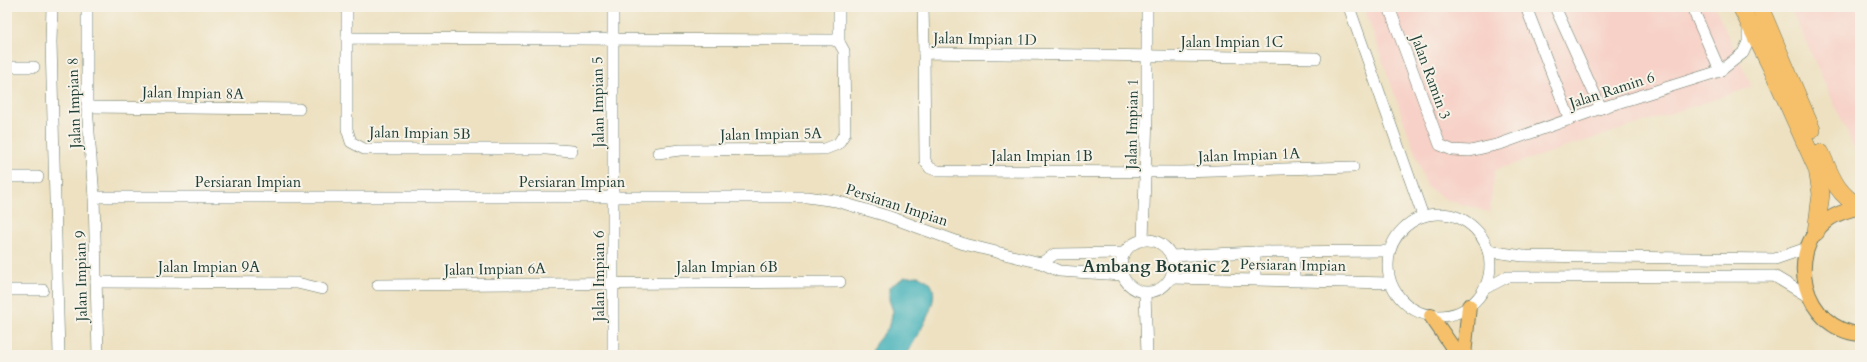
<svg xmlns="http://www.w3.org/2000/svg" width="1867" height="362" font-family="Cardo,serif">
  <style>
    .built { fill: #f7d1c7 }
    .water { fill: #3eafb7; stroke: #2e7676 }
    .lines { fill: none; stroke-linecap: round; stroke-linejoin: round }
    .minor-casing { stroke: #677665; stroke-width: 12 }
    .major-casing { stroke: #677665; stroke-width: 16 }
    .highway-casing { stroke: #677665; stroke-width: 18 }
    .minor { stroke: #fff; stroke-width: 11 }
    .major { stroke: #f6c06b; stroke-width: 14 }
    .highway { stroke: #f6c06b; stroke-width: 17 }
    .labels { text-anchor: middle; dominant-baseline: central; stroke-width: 4; stroke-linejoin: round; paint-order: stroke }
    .street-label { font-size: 15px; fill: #1f3d34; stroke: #f7f3e8 }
    .quarter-label { font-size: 17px; font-weight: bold; fill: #1f3d34; stroke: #f7f3e8 }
  </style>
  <rect width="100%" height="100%" fill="#f7f3e8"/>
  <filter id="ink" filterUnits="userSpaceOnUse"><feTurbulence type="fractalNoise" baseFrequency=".025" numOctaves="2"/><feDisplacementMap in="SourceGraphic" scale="8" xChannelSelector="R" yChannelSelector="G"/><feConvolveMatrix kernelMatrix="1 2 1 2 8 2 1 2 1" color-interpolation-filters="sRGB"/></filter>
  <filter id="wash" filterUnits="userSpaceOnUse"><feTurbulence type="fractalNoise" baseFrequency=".012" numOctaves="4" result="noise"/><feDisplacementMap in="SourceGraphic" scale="16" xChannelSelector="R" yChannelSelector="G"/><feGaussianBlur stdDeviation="0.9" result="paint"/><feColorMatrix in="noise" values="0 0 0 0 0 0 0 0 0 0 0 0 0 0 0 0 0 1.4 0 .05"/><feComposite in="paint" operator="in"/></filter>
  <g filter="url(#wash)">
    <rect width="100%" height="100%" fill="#ede1c1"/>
    <!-- built -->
    <g class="built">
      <path d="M 1364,7 L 1715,7 L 1752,87 L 1495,170 L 1489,212 L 1447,200 L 1427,187 Z"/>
      <path d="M 1790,7 L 1860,7 L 1860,160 Z"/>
    </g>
    <!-- water -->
    <path class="water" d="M 919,276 C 922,278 928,280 930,283 C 944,299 914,339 907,355 L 871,355 L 875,344 L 888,328 L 893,311 L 889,300 L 889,287 L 905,277 Z"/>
  </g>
  <g filter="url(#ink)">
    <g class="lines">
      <defs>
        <g id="minor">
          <path d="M 52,7 L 51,42 L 59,355"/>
          <path d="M 87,7 L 87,107 L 94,197 L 98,355"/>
          <path d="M 347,7 L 347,38"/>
          <path d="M 613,7 L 613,355"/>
          <path d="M 839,7 L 839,42"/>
          <path d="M 923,7 L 924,53"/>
          <path d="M 1349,7 L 1423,216"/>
          <path d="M 1389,7 L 1440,145 L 1452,150 L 1470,151 L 1500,144 L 1601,108 L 1720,71 L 1743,53 L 1748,42 L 1748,26"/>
          <path d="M 1526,7 L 1570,120"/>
          <path d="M 1555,7 L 1601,108"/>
          <path d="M 1692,7 L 1720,71"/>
          <path d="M 1316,58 L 924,53 L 925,161 L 930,168 L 938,171 L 1181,172 L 1353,167"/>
          <path d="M 7,67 L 34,67"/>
          <path d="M 87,107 L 299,109"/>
          <path d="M 572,151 L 546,149 L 364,149 L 351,142 L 347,129 L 347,38 L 833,40 L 839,42 L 844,51 L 845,133 L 838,144 L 825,149 L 680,150 L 658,153"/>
          <path d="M 7,177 L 38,177"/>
          <path d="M 94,197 L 807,197 L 836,201 L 887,216 L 964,244 L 1041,263 L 1059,271 L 1122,275"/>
          <circle cx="1439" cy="265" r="51"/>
          <circle cx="1147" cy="266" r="26"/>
          <path d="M 1143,240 L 1147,114 L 1147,7"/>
          <path d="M 1488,251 L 1523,256 L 1775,259 L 1807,248"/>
          <path d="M 1255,252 L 1255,279"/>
          <path d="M 1294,252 L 1294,280"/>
          <path d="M 1171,256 L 1255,252 L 1389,251"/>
          <path d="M 1041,263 L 1055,254 L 1125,253"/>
          <path d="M 1171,278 L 1390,283"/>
          <path d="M 96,282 L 297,283 L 322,289"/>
          <path d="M 378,285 L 840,282"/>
          <path d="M 1484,289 L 1507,277 L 1774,276 L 1809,297"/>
          <path d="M 7,290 L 43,290"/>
          <path d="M 1145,293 L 1147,355"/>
        </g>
        <g id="major">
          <path d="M 1860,207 C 1849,210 1839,212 1829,219 C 1783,252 1804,329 1860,334"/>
          <path d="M 1431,316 L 1458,355"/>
          <path d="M 1464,355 L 1469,306"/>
        </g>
        <g id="highway">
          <path d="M 1741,7 L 1772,69 L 1817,169 L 1821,194 L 1816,232"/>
          <path d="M 1760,7 L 1812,130"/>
          <path d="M 1821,153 C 1832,178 1836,193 1860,207"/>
        </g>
      </defs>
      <!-- minor casing -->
      <use href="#minor" class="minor-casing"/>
      <!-- major casing -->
      <use href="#major" class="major-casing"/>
      <!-- highway casing -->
      <use href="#highway" class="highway-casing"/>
      <!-- minor -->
      <use href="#minor" class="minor"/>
      <!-- major -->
      <use href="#major" class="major"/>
      <!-- highway -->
      <use href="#highway" class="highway"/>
    </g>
  </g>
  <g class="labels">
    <!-- street labels -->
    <g class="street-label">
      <text transform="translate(985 39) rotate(1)">Jalan Impian 1D</text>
      <text x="1232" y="42">Jalan Impian 1C</text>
      <text transform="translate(1431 77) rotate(70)">Jalan Ramin 3</text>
      <text transform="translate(1612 90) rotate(-18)">Jalan Ramin 6</text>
      <text transform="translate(193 93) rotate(1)">Jalan Impian 8A</text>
      <text transform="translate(598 102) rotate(-91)">Jalan Impian 5</text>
      <text transform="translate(74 103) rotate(-92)">Jalan Impian 8</text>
      <text transform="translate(1132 124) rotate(-89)">Jalan Impian 1</text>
      <text transform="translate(420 133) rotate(1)">Jalan Impian 5B</text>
      <text transform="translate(771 134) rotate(-1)">Jalan Impian 5A</text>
      <text transform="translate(1249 155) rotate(-2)">Jalan Impian 1A</text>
      <text x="1042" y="156">Jalan Impian 1B</text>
      <text x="248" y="182">Persiaran Impian</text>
      <text x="572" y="182">Persiaran Impian</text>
      <text transform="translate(897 205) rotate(18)">Persiaran Impian</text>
      <text transform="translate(1293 265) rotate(1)">Persiaran Impian</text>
      <text x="209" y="267">Jalan Impian 9A</text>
      <text x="727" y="267">Jalan Impian 6B</text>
      <text transform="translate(495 269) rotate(-1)">Jalan Impian 6A</text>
      <text transform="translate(81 276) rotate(-91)">Jalan Impian 9</text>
      <text transform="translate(599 276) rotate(-90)">Jalan Impian 6</text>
    </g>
    <!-- quarter labels -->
    <g class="quarter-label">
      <text x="1156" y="266">Ambang Botanic 2</text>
    </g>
  </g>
  <!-- margin -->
  <rect width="1867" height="362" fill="none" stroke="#f7f3e8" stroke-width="24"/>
</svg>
